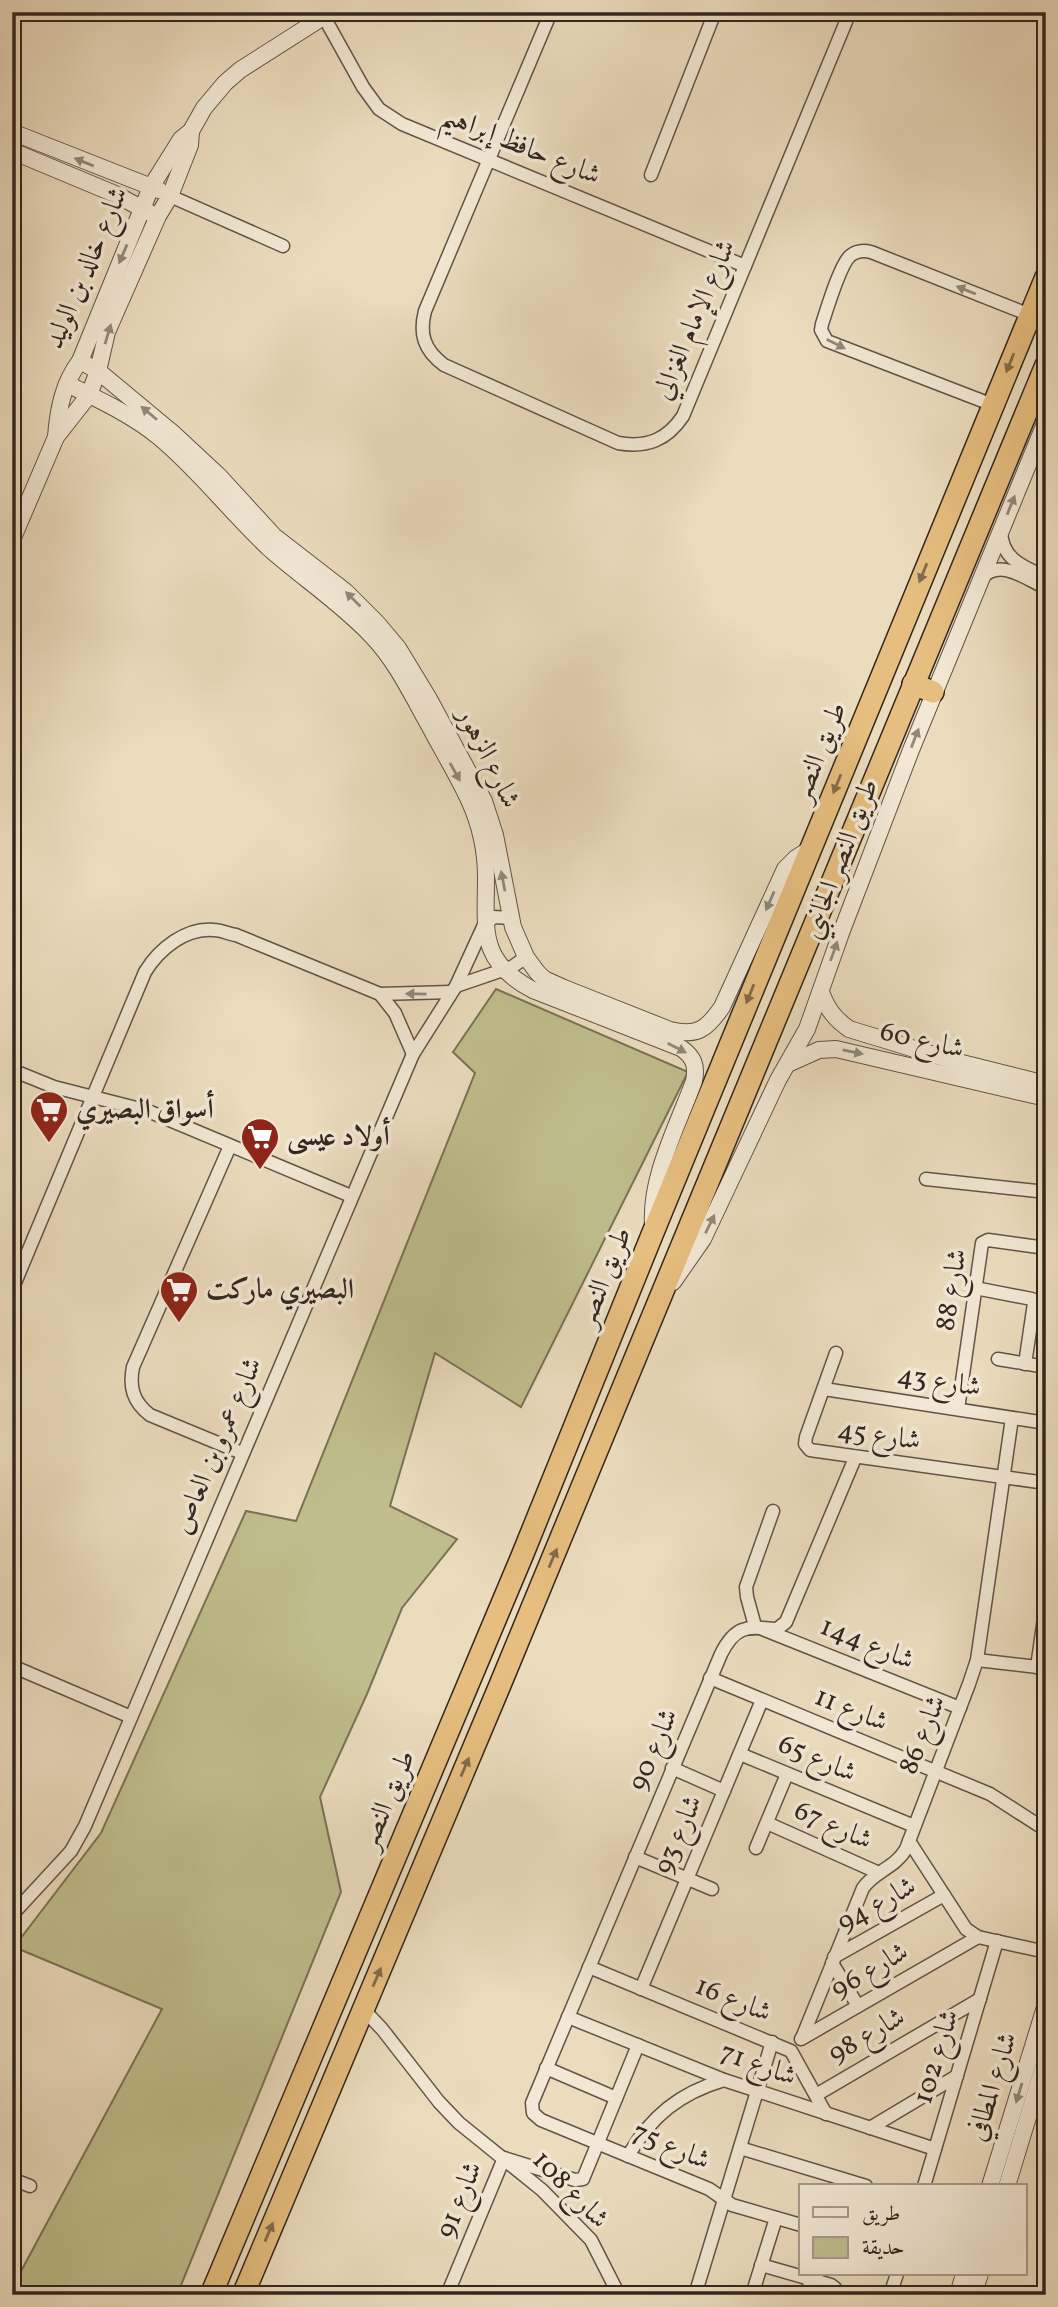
<svg xmlns="http://www.w3.org/2000/svg" width="1058" height="2307" font-family="Vollkorn,Amiri,serif">
  <style>
    .green { fill: #bfbe8c; stroke: #797256; stroke-width: 2 }
    .lines { fill: none; stroke-linecap: round; stroke-linejoin: round }
    .minor-casing { stroke: #615448; stroke-width: 15 }
    .tertiary-casing { stroke: #615448; stroke-width: 18 }
    .trunk-casing { stroke: #332720; stroke-width: 24 }
    .minor { stroke: #f2e8d5; stroke-width: 12 }
    .tertiary { stroke: #f2e8d5; stroke-width: 16 }
    .trunk { stroke: #e6be7f; stroke-width: 21 }
    .oneway { fill: #92887a }
    .oneway2 { fill: #846b4b }
    .labels { text-anchor: middle; dominant-baseline: central; stroke-width: 7; stroke-linejoin: round; paint-order: stroke }
    .street-label { font-size: 28px; fill: #332720; stroke: #f2e8d5 }
    .poi-label { font-size: 28px; font-weight: bold; fill: #332720; stroke: #f2e8d5; text-anchor: start }
  </style>
  <rect width="100%" height="100%" fill="#ebdcbe"/>
  <filter id="stains"><feTurbulence type="fractalNoise" baseFrequency=".00286" numOctaves="4"/><feColorMatrix values="0 0 0 0 .2 0 0 0 0 .09 0 0 0 0 .02 0 0 0 .5 -.17"/></filter>
  <radialGradient id="worn" r=".72"><stop offset=".6" stop-color="#630" stop-opacity="0"/><stop offset="1" stop-color="#630" stop-opacity=".3"/></radialGradient>
  <!-- green -->
  <path class="green" d="M 496,989 L 688,1072 L 521,1407 L 435,1353 L 390,1506 L 457,1539 L 402,1608 L 367,1694 L 320,1797 L 341,1892 L 177,2295 L 12,2295 L 12,2288 L 162,2009 L 14,1947 L 101,1833 L 246,1511 L 296,1521 L 475,1073 L 453,1052 Z"/>
  <g class="lines">
    <defs>
      <g id="minor">
        <path d="M 551,12 L 425,311 C 419,334 424,350 444,365 L 618,443 C 647,448 667,440 683,416 L 850,12"/>
        <path d="M 324,17 L 363,87 L 379,109 L 402,124 L 745,266"/>
        <path d="M 651,175 L 715,12"/>
        <path d="M 170,196 L 283,246"/>
        <path d="M 993,405 L 827,341 L 821,330 L 822,324 C 827,309 840,265 850,256 C 856,251 863,250 871,252 L 1030,315"/>
        <path d="M 1001,530 C 1001,559 1023,567 1046,577"/>
        <path d="M 981,579 C 999,557 1026,579 1046,588"/>
        <path d="M 456,986 L 512,967 L 526,957"/>
        <path d="M 380,994 L 395,1013 L 413,1054"/>
        <path d="M 12,1070 L 54,1087 L 148,1111 L 351,1196"/>
        <path d="M 230,1146 L 133,1367 C 129,1387 133,1402 150,1415 L 242,1453"/>
        <path d="M 926,1179 L 1046,1192"/>
        <path d="M 975,1288 L 1032,1299 L 1034,1303 L 1025,1364"/>
        <path d="M 12,1290 L 145,972 C 159,949 186,927 214,930 C 221,930 229,934 236,935 L 380,994 L 451,992"/>
        <path d="M 836,1353 L 806,1437 L 805,1444 L 810,1450 L 1046,1483"/>
        <path d="M 998,1359 L 1046,1367"/>
        <path d="M 824,1389 L 1046,1423"/>
        <path d="M 958,1409 L 982,1243 L 988,1240 L 1046,1248"/>
        <path d="M 773,1511 L 746,1587 L 747,1597 L 755,1626 L 960,1708"/>
        <path d="M 977,1660 L 1046,1668"/>
        <path d="M 12,1666 L 131,1717"/>
        <path d="M 1037,1667 L 1046,1604"/>
        <path d="M 710,1678 L 990,1794 L 1046,1830"/>
        <path d="M 740,1754 L 914,1826"/>
        <path d="M 672,1768 L 724,1791"/>
        <path d="M 767,1823 L 879,1873"/>
        <path d="M 909,1841 L 966,1929 L 978,1937 L 1046,1952"/>
        <path d="M 756,1848 L 787,1774"/>
        <path d="M 635,1857 L 712,1889"/>
        <path d="M 12,1915 L 71,1851 L 85,1826 L 413,1054 L 456,986 L 484,925 L 494,917 L 511,918"/>
        <path d="M 834,1957 L 944,1895"/>
        <path d="M 832,1963 L 858,2006"/>
        <path d="M 589,1967 L 791,2051 L 826,2114"/>
        <path d="M 641,1989 L 762,1700"/>
        <path d="M 363,2009 L 382,2029 L 439,2102 L 459,2123 L 542,2190 L 591,2240 L 619,2295"/>
        <path d="M 568,2017 L 724,2080 L 935,2149"/>
        <path d="M 802,2038 L 863,1888 C 875,1871 895,1868 906,1849 L 969,1684 L 977,1660 L 1012,1418"/>
        <path d="M 801,2039 L 978,1937"/>
        <path d="M 546,2068 L 616,2098"/>
        <path d="M 816,2095 L 980,1999"/>
        <path d="M 870,2128 L 957,2076"/>
        <path d="M 740,2148 L 866,2186"/>
        <path d="M 628,2156 C 651,2116 680,2093 724,2080"/>
        <path d="M 12,2179 L 30,2186"/>
        <path d="M 924,2186 L 997,1941"/>
        <path d="M 801,2225 L 732,2205 L 709,2189 L 541,2120 L 533,2113 L 532,2103 L 721,1654 C 736,1624 748,1627 777,1629 L 786,1622 L 855,1458"/>
        <path d="M 761,2265 L 831,2285 L 835,2288 L 835,2295"/>
        <path d="M 447,2295 L 504,2158 L 575,2180 L 583,2179 L 638,2045"/>
        <path d="M 695,2295 L 772,2042"/>
        <path d="M 752,2295 L 776,2218"/>
        <path d="M 807,2295 L 811,2279"/>
        <path d="M 890,2295 L 897,2274"/>
      </g>
      <g id="tertiary">
        <path d="M 12,132 L 159,190"/>
        <path d="M 12,151 L 115,194 L 150,213"/>
        <path d="M 80,361 L 98,371 L 175,435 L 218,475 L 274,536 L 345,591 L 377,623 L 398,648 L 429,699 L 484,801 L 495,835 L 513,927 L 526,957 L 537,972 L 544,979 L 564,988 L 670,1030 C 697,1037 707,1029 722,1007 L 785,869 L 796,858 L 810,849"/>
        <path d="M 67,384 C 98,399 132,415 159,437 C 200,471 232,514 271,550 C 304,579 341,603 372,636 C 396,661 412,695 429,725 C 442,750 457,774 469,800 C 480,824 486,850 486,877 C 486,930 478,961 533,990 L 681,1048 C 694,1057 697,1066 694,1081 C 678,1125 650,1177 653,1224"/>
        <path d="M 56,437 C 58,410 63,383 80,361 L 151,187 L 181,139 L 191,131 L 204,108 L 225,83 L 240,70 L 331,12"/>
        <path d="M 12,540 L 56,437 L 89,395 L 98,371 L 107,332 L 158,216 L 170,196 L 190,145 L 191,131"/>
        <path d="M 821,992 C 827,1009 835,1019 849,1029 L 954,1061 L 1046,1084"/>
        <path d="M 790,1063 L 819,1050 L 836,1049 L 1046,1098"/>
        <path d="M 673,1282 L 703,1239 L 778,1080 L 807,1029 L 841,933 L 911,750 L 1046,421"/>
        <path d="M 990,2186 L 1046,2004"/>
        <path d="M 1007,2186 L 1046,2058"/>
        <path d="M 958,2295 L 964,2274"/>
        <path d="M 973,2295 L 980,2274"/>
      </g>
      <g id="trunk">
        <path d="M 913,684 L 933,692"/>
        <path d="M 211,2295 L 522,1556 L 654,1230 L 1046,277"/>
        <path d="M 243,2295 L 500,1685 L 1046,365"/>
      </g>
    </defs>
    <!-- minor casing -->
    <use href="#minor" class="minor-casing"/>
    <!-- tertiary casing -->
    <use href="#tertiary" class="tertiary-casing"/>
    <!-- trunk casing -->
    <use href="#trunk" class="trunk-casing"/>
    <!-- minor -->
    <use href="#minor" class="minor"/>
    <!-- tertiary -->
    <use href="#tertiary" class="tertiary"/>
    <!-- trunk -->
    <use href="#trunk" class="trunk"/>
  </g>
  <!-- one-way arrows -->
  <defs><path id="oneway-solid" d="M-6-.8H1V-3.2L6.5 0L1 3.2V.8H-6Z" transform="scale(1.75)"/></defs>
  <g class="oneway">
    <use href="#oneway-solid" transform="translate(84 162) rotate(-158)"/>
    <use href="#oneway-solid" transform="translate(123 254) rotate(113)"/>
    <use href="#oneway-solid" transform="translate(966 290) rotate(-158)"/>
    <use href="#oneway-solid" transform="translate(108 334) rotate(-73)"/>
    <use href="#oneway-solid" transform="translate(836 344) rotate(27)"/>
    <use href="#oneway-solid" transform="translate(149 413) rotate(-140)"/>
    <use href="#oneway-solid" transform="translate(1011 505) rotate(-68)"/>
    <use href="#oneway-solid" transform="translate(353 599) rotate(-135)"/>
    <use href="#oneway-solid" transform="translate(915 738) rotate(-69)"/>
    <use href="#oneway-solid" transform="translate(455 772) rotate(61)"/>
    <use href="#oneway-solid" transform="translate(503 881) rotate(-101)"/>
    <use href="#oneway-solid" transform="translate(770 901) rotate(114)"/>
    <use href="#oneway-solid" transform="translate(834 951) rotate(-70)"/>
    <use href="#oneway-solid" transform="translate(416 994) rotate(-179)"/>
    <use href="#oneway-solid" transform="translate(677 1048) rotate(27)"/>
    <use href="#oneway-solid" transform="translate(853 1052) rotate(12)"/>
    <use href="#oneway-solid" transform="translate(710 1224) rotate(-64)"/>
    <use href="#oneway-solid" transform="translate(1019 2093) rotate(107)"/>
  </g>
  <g class="oneway2">
    <use href="#oneway-solid" transform="translate(1010 363) rotate(112)"/>
    <use href="#oneway-solid" transform="translate(923 573) rotate(112)"/>
    <use href="#oneway-solid" transform="translate(837 784) rotate(112)"/>
    <use href="#oneway-solid" transform="translate(750 994) rotate(112)"/>
    <use href="#oneway-solid" transform="translate(553 1558) rotate(-67)"/>
    <use href="#oneway-solid" transform="translate(465 1767) rotate(-67)"/>
    <use href="#oneway-solid" transform="translate(377 1977) rotate(-67)"/>
    <use href="#oneway-solid" transform="translate(269 2232) rotate(-67)"/>
  </g>
  <!-- icons -->
  <defs>
    <symbol id="supermarket-pin" viewBox="-11 -11 22 30"><path d="M0 17L-7.5 6A9.5 9.5 0 1 1 7.5 6Z" fill="#8f2418" stroke="#f2e8d5"/><path d="M-6-5.5h2.5l.6 2H6L4.5 2H-2.5L-4.4-4H-6ZM-1.5 3.2a1.3 1.3 0 1 0 .1 0ZM3 3.2a1.3 1.3 0 1 0 .1 0Z" fill="#fff"/></symbol>
  </defs>
  <g fill-rule="evenodd">
    <use href="#supermarket-pin" x="27" y="1088" width="44" height="60"/>
    <use href="#supermarket-pin" x="238" y="1115" width="44" height="60"/>
    <use href="#supermarket-pin" x="157" y="1268" width="44" height="60"/>
  </g>
  <g class="labels">
    <!-- street labels -->
    <g class="street-label">
      <text transform="translate(521 146) rotate(22)">شارع حافظ إبراهيم</text>
      <text transform="translate(87 268) rotate(-67)">شارع خالد بن الوليد</text>
      <text transform="translate(695 320) rotate(-67)">شارع الإمام الغزالي</text>
      <text transform="translate(820 752) rotate(-68)">طريق النصر</text>
      <text transform="translate(488 758) rotate(64)">شارع الزهور</text>
      <text transform="translate(841 859) rotate(-69)">طريق النصر الجانبي</text>
      <text transform="translate(922 1041) rotate(13)">شارع 60</text>
      <text transform="translate(605 1277) rotate(-68)">طريق النصر</text>
      <text transform="translate(952 1290) rotate(-81)">شارع 88</text>
      <text transform="translate(939 1382) rotate(9)">شارع 43</text>
      <text transform="translate(879 1436) rotate(8)">شارع 45</text>
      <text transform="translate(218 1446) rotate(-67)">شارع عمرو بن العاص</text>
      <text transform="translate(867 1644) rotate(22)">شارع 144</text>
      <text transform="translate(851 1710) rotate(22)">شارع 11</text>
      <text transform="translate(923 1735) rotate(-68)">شارع 86</text>
      <text transform="translate(654 1750) rotate(-67)">شارع 90</text>
      <text transform="translate(817 1759) rotate(23)">شارع 65</text>
      <text transform="translate(388 1800) rotate(-67)">طريق النصر</text>
      <text transform="translate(833 1826) rotate(24)">شارع 67</text>
      <text transform="translate(679 1835) rotate(-67)">شارع 93</text>
      <text transform="translate(877 1905) rotate(-29)">شارع 94</text>
      <text transform="translate(870 1971) rotate(-30)">شارع 96</text>
      <text transform="translate(733 2000) rotate(22)">شارع 16</text>
      <text transform="translate(867 2036) rotate(-30)">شارع 98</text>
      <text transform="translate(937 2057) rotate(-73)">شارع 102</text>
      <text transform="translate(758 2065) rotate(20)">شارع 71</text>
      <text transform="translate(993 2087) rotate(-73)">شارع المطافي</text>
      <text transform="translate(671 2147) rotate(23)">شارع 75</text>
      <text transform="translate(570 2190) rotate(46)">شارع 108</text>
      <text transform="translate(460 2200) rotate(-68)">شارع 91</text>
    </g>
    <!-- poi labels -->
    <g class="poi-label">
      <text x="76" y="1110">أسواق البصيري</text>
      <text x="287" y="1137">أولاد عيسى</text>
      <text x="206" y="1290">البصيري ماركت</text>
    </g>
  </g>
  <!-- margin -->
  <rect width="1058" height="2307" fill="none" stroke="#ebdcbe" stroke-width="42"/>
  <rect x="14" y="14" width="1030" height="2279" fill="none" stroke="#332720" stroke-width="3.5"/>
  <rect x="21" y="21" width="1016" height="2265" fill="none" stroke="#332720" stroke-width="2"/>
  <!-- legend -->
  <rect x="799" y="2184" width="228" height="91" fill="#f2e8d5" stroke="#a69b8d" stroke-width="2"/>
  <rect x="813" y="2207" width="35" height="10" fill="#f2e8d5" stroke="#a69b8d" stroke-width="2"/>
  <text x="862" y="2220" font-size="21" fill="#332720">طريق</text>
  <rect x="813" y="2237" width="35" height="21" fill="#bfbe8c" stroke="#a69b8d" stroke-width="2"/>
  <text x="862" y="2254" font-size="21" fill="#332720">حديقة</text>
  <rect width="100%" height="100%" filter="url(#stains)"/>
  <rect width="100%" height="100%" fill="url(#worn)"/>
</svg>
